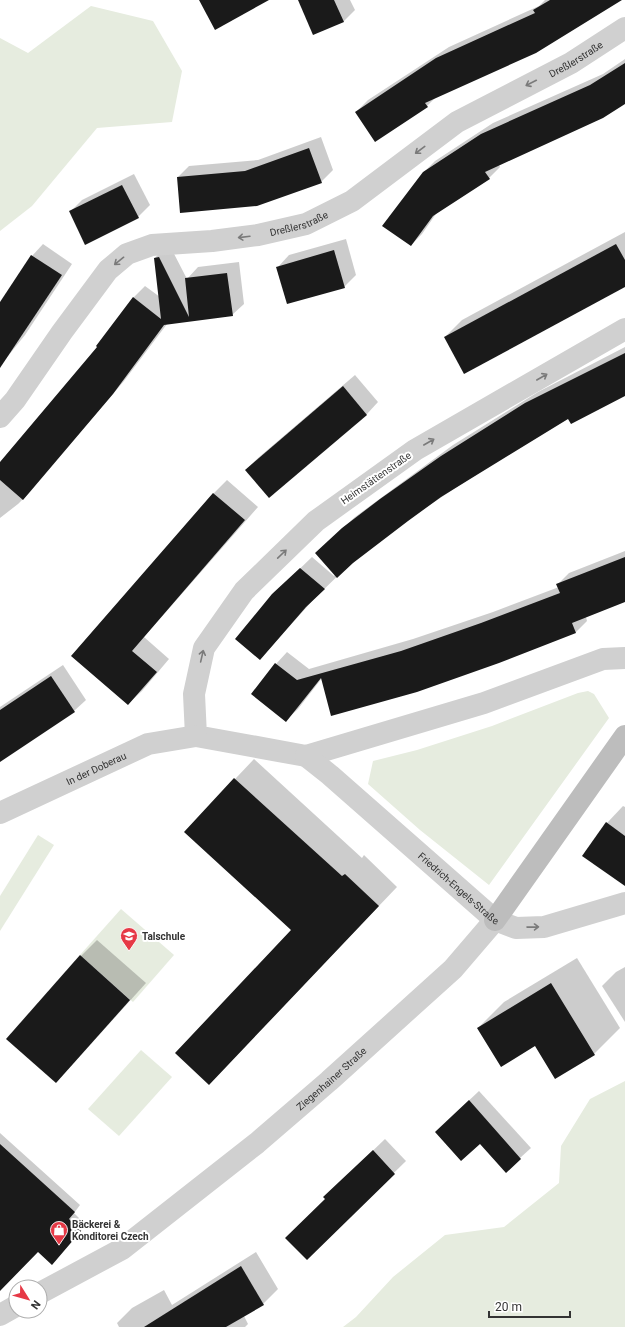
<svg xmlns="http://www.w3.org/2000/svg" width="625" height="1327" font-family="Roboto,sans-serif">
  <style>
    .green { fill: #e6ecdf }
    .shadow { fill: #0003 }
    .building { fill: #1a1a1a }
    .lines { fill: none; stroke-linecap: round; stroke-linejoin: round }
    .street { stroke: #d0d0d0; stroke-width: 22 }
    .secondary { stroke: #bdbdbd; stroke-width: 22 }
    .oneway { stroke: #7a7a7a }
    .labels { text-anchor: middle; dominant-baseline: central; stroke-width: 4; stroke-linejoin: round; paint-order: stroke }
    .street-label { font-size: 10px; fill: #333; stroke: #fff }
    .poi-label { font-size: 10px; font-weight: bold; fill: #333; stroke: #fff; text-anchor: start }
  </style>
  <rect width="100%" height="100%" fill="#fff"/>
  <!-- green -->
  <g class="green">
    <path d="M 91,6 L 153,21 L 182,71 L 172,122 L 97,128 L 32,206 L 0,231 L 0,38 L 28,53 Z"/>
    <path d="M 588,691 L 594,694 L 609,718 L 489,885 L 420,830 L 368,784 L 373,761 L 417,750 L 492,726 L 578,693 Z"/>
    <path d="M 38,835 L 54,845 L 0,931 L 0,896 Z"/>
    <path d="M 121,909 L 174,955 L 133,1002 L 80,955 Z"/>
    <path d="M 141,1050 L 172,1077 L 119,1136 L 88,1109 Z"/>
    <path d="M 625,1081 L 625,1327 L 343,1327 L 356,1317 L 393,1277 L 445,1235 L 504,1227 L 559,1183 L 561,1146 L 590,1099 Z"/>
  </g>
  <!-- shadow -->
  <g class="shadow">
    <path d="M 300,0 L 350,0 L 355,10 L 343,22 Z"/>
    <path d="M 545,0 L 620,0 L 436,97 L 427,106 L 356,112 L 368,100 L 449,47 L 539,6 Z"/>
    <path d="M 625,59 L 625,102 L 499,165 L 500,167 L 489,178 L 438,211 L 422,234 L 411,245 L 423,173 L 435,161 L 493,123 L 603,74 Z"/>
    <path d="M 321,137 L 333,170 L 321,182 L 178,177 L 189,166 L 258,160 Z"/>
    <path d="M 134,174 L 150,205 L 138,217 L 70,212 L 82,200 Z"/>
    <path d="M 625,232 L 625,286 L 445,337 L 462,320 Z"/>
    <path d="M 346,239 L 356,275 L 344,287 L 278,267 L 289,255 Z"/>
    <path d="M 43,244 L 72,264 L 25,335 L 0,366 L 0,310 L 32,256 Z"/>
    <path d="M 166,246 L 170,246 L 187,279 L 198,267 L 239,262 L 244,304 L 232,315 L 167,324 L 124,381 L 30,492 L 18,504 L 0,518 L 0,463 L 99,347 L 133,298 L 145,286 L 160,297 L 155,258 Z"/>
    <path d="M 625,347 L 625,395 L 569,418 L 475,475 L 407,520 L 352,562 L 314,599 L 260,659 L 285,583 L 312,557 L 334,576 L 335,575 L 328,542 L 355,517 L 453,445 L 538,392 Z"/>
    <path d="M 355,375 L 378,402 L 367,414 L 269,497 L 246,470 L 258,458 Z"/>
    <path d="M 227,480 L 258,507 L 144,637 L 169,659 L 142,691 L 128,704 L 72,656 L 214,493 Z"/>
    <path d="M 625,551 L 625,601 L 586,617 L 587,621 L 576,632 L 498,662 L 322,678 L 298,709 L 286,720 L 276,664 L 287,652 L 309,669 L 413,639 L 493,612 L 559,587 L 558,584 L 569,573 Z"/>
    <path d="M 63,665 L 86,700 L 74,711 L 0,761 L 0,707 Z"/>
    <path d="M 254,759 L 362,858 L 364,855 L 397,887 L 209,1084 L 293,930 L 185,832 Z"/>
    <path d="M 623,806 L 625,807 L 625,874 L 607,823 Z"/>
    <path d="M 97,940 L 146,983 L 72,1065 L 56,1082 L 81,956 Z"/>
    <path d="M 577,958 L 620,1028 L 594,1054 L 535,1045 L 478,1028 L 504,1002 Z"/>
    <path d="M 625,967 L 625,1022 L 602,986 L 616,972 Z"/>
    <path d="M 479,1091 L 531,1148 L 520,1158 L 446,1122 Z"/>
    <path d="M 0,1133 L 80,1205 L 74,1213 L 86,1225 L 57,1258 L 38,1250 L 0,1290 Z"/>
    <path d="M 385,1139 L 406,1161 L 307,1258 L 327,1199 L 336,1186 Z"/>
    <path d="M 256,1252 L 278,1289 L 263,1304 L 244,1316 L 248,1324 L 245,1327 L 119,1327 L 117,1323 L 132,1308 L 164,1290 L 172,1305 Z"/>
  </g>
  <!-- building -->
  <g class="building">
    <path d="M 199,0 L 269,0 L 215,30 Z"/>
    <path d="M 298,0 L 334,0 L 344,22 L 313,35 Z"/>
    <path d="M 550,0 L 622,0 L 536,53 L 425,103 L 428,107 L 375,142 L 355,112 L 436,58 L 535,13 L 533,10 Z"/>
    <path d="M 625,63 L 625,104 L 603,118 L 485,172 L 490,179 L 433,216 L 411,246 L 382,226 L 423,172 L 481,134 L 590,85 Z"/>
    <path d="M 309,148 L 322,183 L 257,206 L 180,213 L 177,177 L 245,171 Z"/>
    <path d="M 122,185 L 139,218 L 85,245 L 69,211 Z"/>
    <path d="M 616,244 L 625,260 L 625,287 L 464,374 L 444,337 Z"/>
    <path d="M 334,250 L 345,288 L 287,304 L 276,267 Z"/>
    <path d="M 31,255 L 62,275 L 0,368 L 0,302 Z"/>
    <path d="M 159,257 L 189,317 L 185,278 L 227,273 L 233,316 L 164,325 L 113,394 L 23,500 L 0,480 L 0,462 L 97,347 L 96,346 L 133,297 L 161,319 L 154,258 Z"/>
    <path d="M 625,353 L 625,396 L 571,424 L 568,419 L 475,476 L 441,497 L 408,521 L 353,563 L 337,578 L 315,553 L 342,528 L 380,499 L 441,456 L 525,403 Z"/>
    <path d="M 343,386 L 367,415 L 269,498 L 245,470 Z"/>
    <path d="M 213,493 L 245,520 L 132,651 L 157,672 L 128,705 L 71,656 Z"/>
    <path d="M 625,557 L 625,602 L 572,623 L 576,633 L 499,663 L 417,692 L 331,716 L 321,678 L 286,722 L 251,694 L 275,663 L 297,680 L 401,651 L 481,623 L 560,593 L 556,584 Z"/>
    <path d="M 300,568 L 325,589 L 306,607 L 260,660 L 235,639 L 272,594 Z"/>
    <path d="M 51,676 L 75,712 L 0,762 L 0,710 Z"/>
    <path d="M 234,778 L 342,876 L 345,874 L 379,906 L 209,1085 L 175,1053 L 291,930 L 184,832 Z"/>
    <path d="M 606,822 L 625,836 L 625,886 L 582,856 Z"/>
    <path d="M 80,955 L 130,1000 L 56,1083 L 6,1039 Z"/>
    <path d="M 551,983 L 595,1055 L 555,1079 L 535,1046 L 501,1067 L 477,1028 Z"/>
    <path d="M 469,1100 L 521,1159 L 506,1173 L 480,1144 L 461,1161 L 435,1132 Z"/>
    <path d="M 0,1144 L 75,1212 L 69,1219 L 81,1231 L 52,1265 L 38,1252 L 0,1291 Z"/>
    <path d="M 373,1150 L 395,1174 L 307,1260 L 285,1238 L 325,1199 L 323,1197 Z"/>
    <path d="M 241,1266 L 264,1305 L 226,1327 L 144,1327 Z"/>
  </g>
  <g class="lines">
    <!-- street -->
    <g class="street">
      <path d="M 625,329 L 415,450 L 316,521 L 244,591 L 204,648 L 194,694 L 196,736 L 306,756 L 484,703 L 603,659 L 625,658"/>
      <path id="s1" d="M 0,417 L 15,400 L 62,332 L 108,270 L 127,254 L 152,245 L 212,241 L 258,235 L 306,224 L 352,201 L 457,122 L 571,63 L 625,28"/>
      <path id="s2" d="M 306,756 L 330,775 L 495,920 L 516,928 L 544,927 L 625,903"/>
      <path id="s3" d="M 0,813 L 148,744 L 196,736"/>
      <path id="s4" d="M 40,1293 L 122,1249 L 257,1143 L 329,1081 L 453,969 L 495,920"/>
      <path d="M 0,1315 L 16,1306"/>
    </g>
    <!-- secondary -->
    <path class="secondary" d="M 495,920 L 625,736"/>
  </g>
  <!-- one-way arrows -->
  <defs><path id="oneway-shaft" d="M-6 0H5M1.5-3L5.5 0L1.5 3" fill="none" stroke-width="1.6" stroke-linecap="round" stroke-linejoin="round"/></defs>
  <g class="oneway">
    <use href="#oneway-shaft" transform="translate(531 83) rotate(153)"/>
    <use href="#oneway-shaft" transform="translate(420 150) rotate(143)"/>
    <use href="#oneway-shaft" transform="translate(244 237) rotate(173)"/>
    <use href="#oneway-shaft" transform="translate(119 261) rotate(141)"/>
    <use href="#oneway-shaft" transform="translate(542 377) rotate(-30)"/>
    <use href="#oneway-shaft" transform="translate(429 442) rotate(-30)"/>
    <use href="#oneway-shaft" transform="translate(282 554) rotate(-44)"/>
    <use href="#oneway-shaft" transform="translate(202 656) rotate(-77)"/>
    <use href="#oneway-shaft" transform="translate(533 927) rotate(-1)"/>
  </g>
  <!-- icons -->
  <defs>
    <symbol id="school-pin" viewBox="-11 -11 22 30"><path d="M0 17L-7.5 6A9.5 9.5 0 1 1 7.5 6Z" fill="#e63946" stroke="#fff"/><path d="M0-5L7-2L0 1L-7-2ZM-4 1L0 2.5L4 1V4Q0 6-4 4Z" fill="#fff"/></symbol>
    <symbol id="shop-pin" viewBox="-11 -11 22 30"><path d="M0 17L-7.5 6A9.5 9.5 0 1 1 7.5 6Z" fill="#e63946" stroke="#fff"/><path d="M-5-2.5h2.3a2.7 3.5 0 0 1 5.4 0H5L5.5 6h-11ZM-1.5-2.5h3a1.5 2.3 0 0 0-3 0Z" fill="#fff"/></symbol>
  </defs>
  <g fill-rule="evenodd">
    <use href="#school-pin" x="119" y="926" width="20" height="27"/>
    <use href="#shop-pin" x="49" y="1220" width="20" height="27"/>
  </g>
  <g class="labels">
    <!-- street labels -->
    <g class="street-label">
      <text stroke="none"><textPath href="#s1" startOffset="707">Dreßlerstraße</textPath></text>
      <text stroke="none"><textPath href="#s1" startOffset="383">Dreßlerstraße</textPath></text>
      <text transform="translate(376 478) rotate(-35)">Heimstättenstraße</text>
      <text stroke="none"><textPath href="#s3" startOffset="106">In der Doberau</textPath></text>
      <text stroke="none"><textPath href="#s2" startOffset="202">Friedrich-Engels-Straße</textPath></text>
      <text stroke="none"><textPath href="#s4" startOffset="363">Ziegenhainer Straße</textPath></text>
    </g>
    <!-- poi labels -->
    <g class="poi-label">
      <text x="142" y="936">Talschule</text>
      <text x="72" y="1224">Bäckerei &amp;<tspan x="72" dy="12">Konditorei Czech</tspan></text>
    </g>
  </g>
  <!-- north arrow -->
  <g transform="translate(28 1299) rotate(127)"><circle r="19" fill="#ffffff" stroke="#adadad"/>
  <path d="M0-3L7 15L0 10L-7 15Z" fill="#e63946"/>
  <text y="-6" font-size="11" font-weight="bold" text-anchor="middle" fill="#333333">N</text>
  </g>
  <!-- scale -->
  <path d="M489 1311v6h81v-6" fill="none" stroke="#333333" stroke-width="2"/>
  <text x="495" y="1311" font-size="12" fill="#333333" stroke="#ffffff" stroke-width="3" paint-order="stroke">20 m</text>
</svg>
